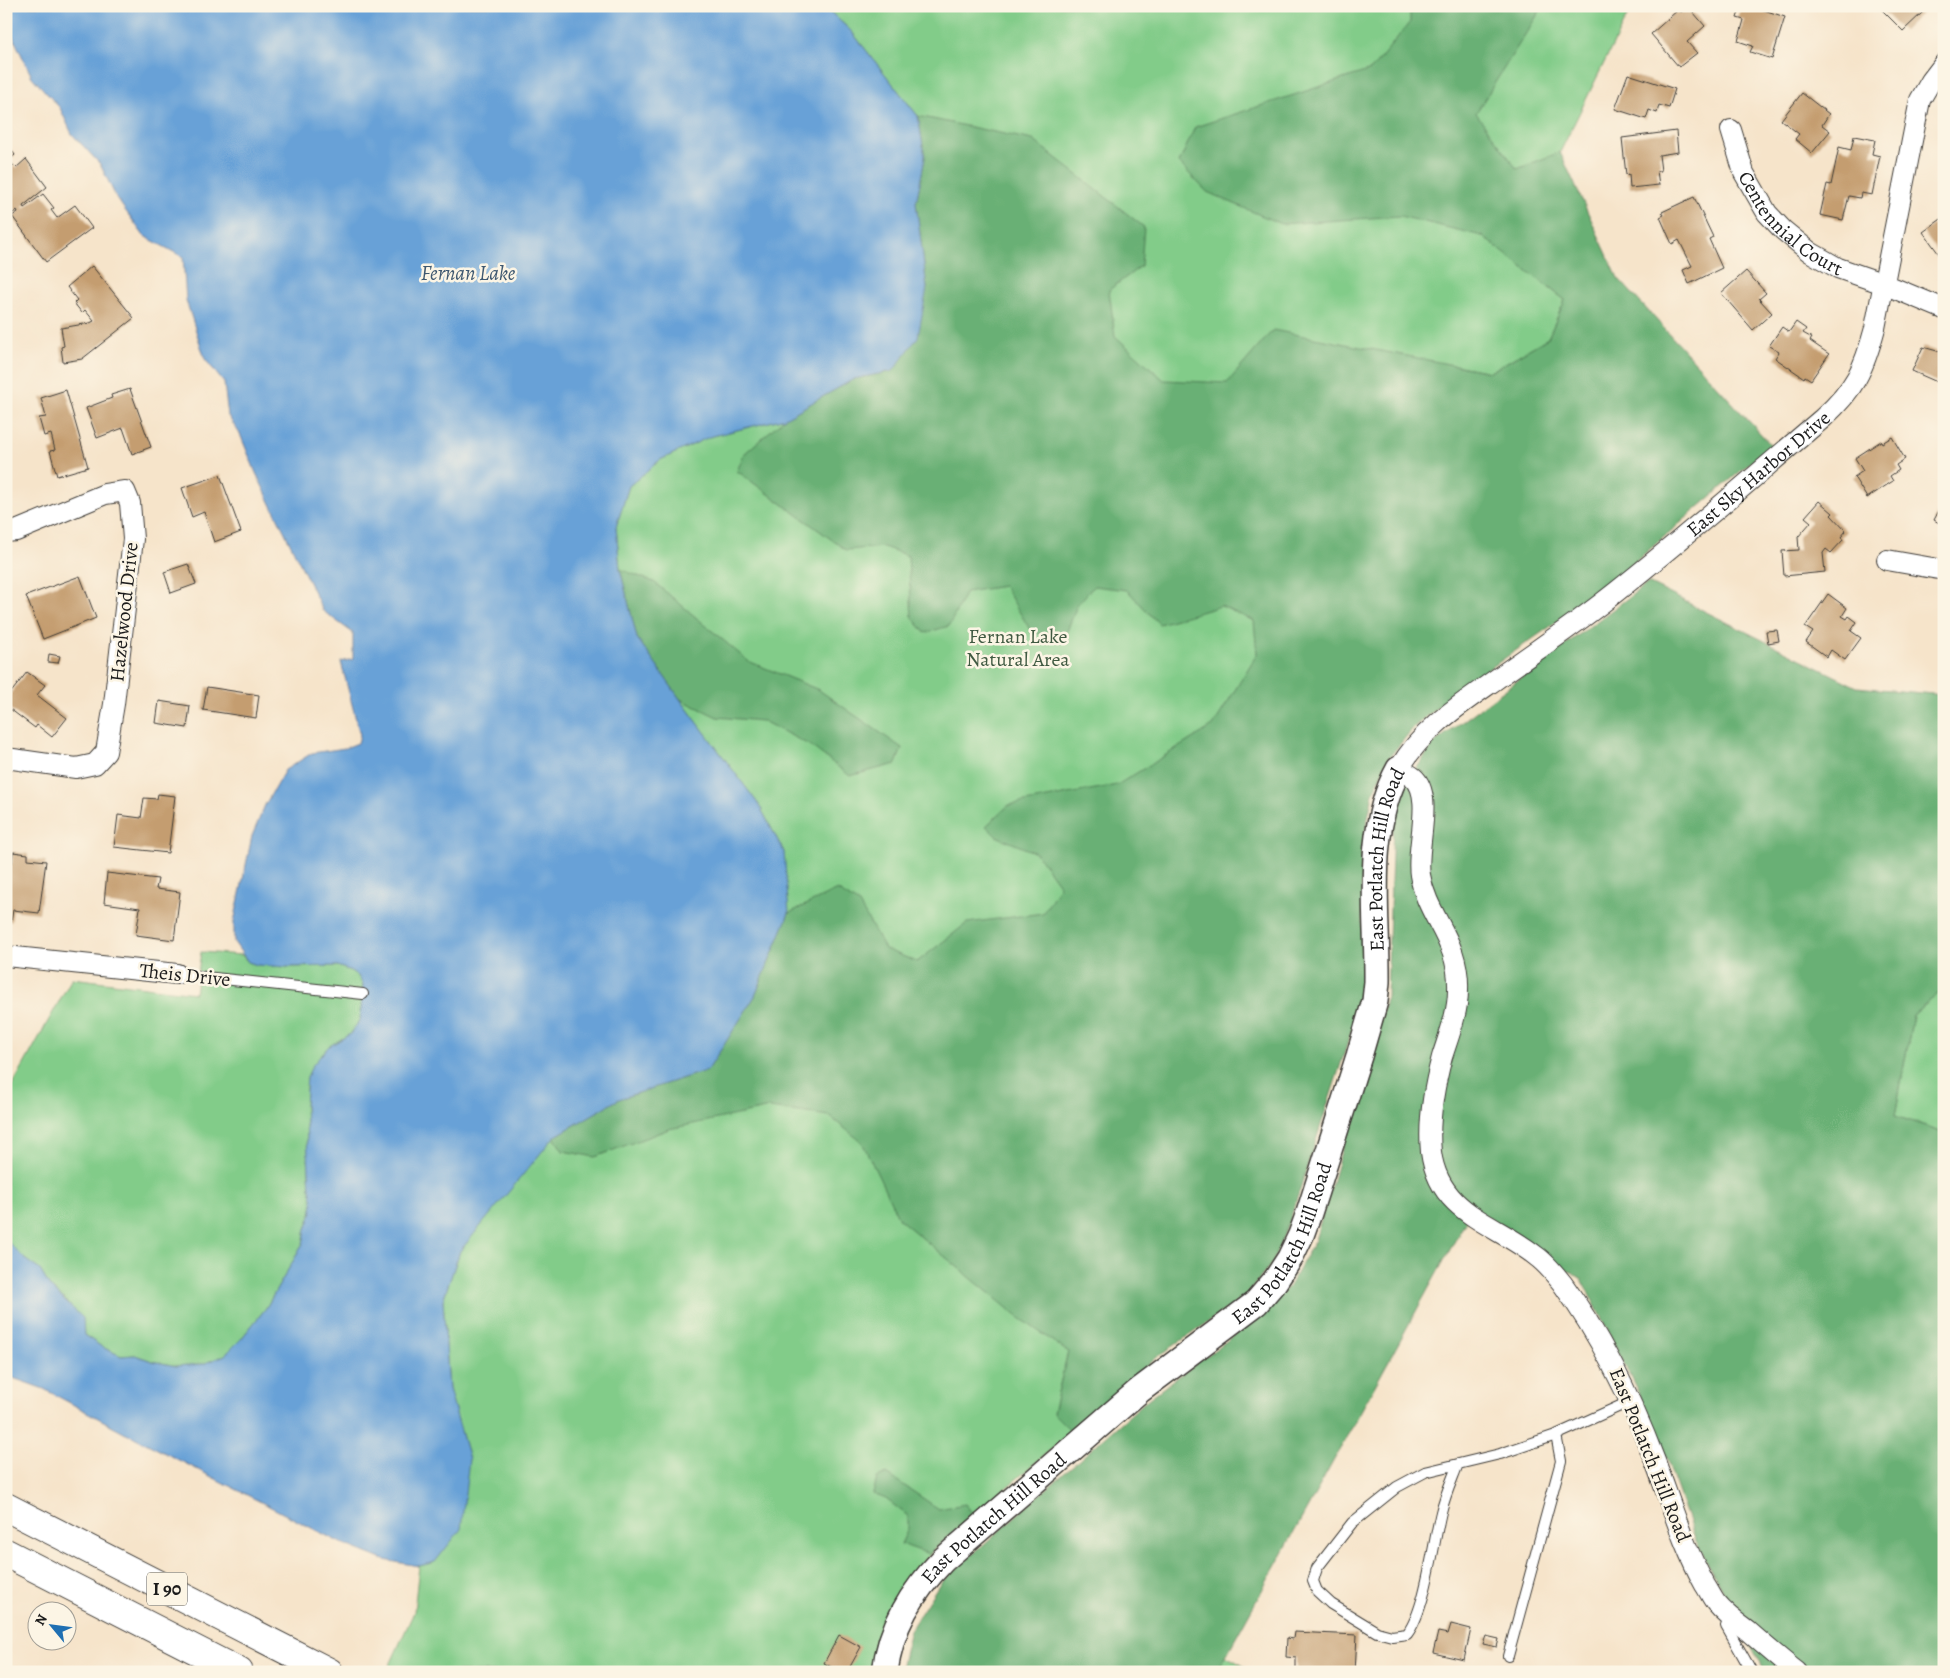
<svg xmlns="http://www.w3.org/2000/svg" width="1950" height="1678" font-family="Alegreya,serif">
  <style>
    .green { fill: #82cc89; stroke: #4f7452 }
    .forest { fill: #69b075; stroke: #426648 }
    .water { fill: #68a1d7; stroke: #425e7a }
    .building { fill: #c49d70 }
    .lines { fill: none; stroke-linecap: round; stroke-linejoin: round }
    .service-casing { stroke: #3d3a36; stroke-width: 12 }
    .minor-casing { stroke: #3d3a36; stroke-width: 22 }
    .tertiary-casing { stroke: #3d3a36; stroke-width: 28 }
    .motorway-casing { stroke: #3d3a36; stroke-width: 30 }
    .service { stroke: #fff; stroke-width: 10 }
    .minor { stroke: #fff; stroke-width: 20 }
    .tertiary { stroke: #fff; stroke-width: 25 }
    .motorway { stroke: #fff; stroke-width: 28 }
    .labels { text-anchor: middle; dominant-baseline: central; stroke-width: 5; stroke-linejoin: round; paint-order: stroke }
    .shield { fill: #fcf5e5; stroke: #5f5d58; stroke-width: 1 }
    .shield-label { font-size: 19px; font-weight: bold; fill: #1c1c1c }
    .street-label { font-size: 20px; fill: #1c1c1c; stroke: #fcf5e5 }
    .park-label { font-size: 20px; fill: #405a42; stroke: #fcf5e5 }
    .water-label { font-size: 21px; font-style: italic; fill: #3e5870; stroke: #fcf5e5 }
  </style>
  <rect width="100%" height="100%" fill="#fcf5e5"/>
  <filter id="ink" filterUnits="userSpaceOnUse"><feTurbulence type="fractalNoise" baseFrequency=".02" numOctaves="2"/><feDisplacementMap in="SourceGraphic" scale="10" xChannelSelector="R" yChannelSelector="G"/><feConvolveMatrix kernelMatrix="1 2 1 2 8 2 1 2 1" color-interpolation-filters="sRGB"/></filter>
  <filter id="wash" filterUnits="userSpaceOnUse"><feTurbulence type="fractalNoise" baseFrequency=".0096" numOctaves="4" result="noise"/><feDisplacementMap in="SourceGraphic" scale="20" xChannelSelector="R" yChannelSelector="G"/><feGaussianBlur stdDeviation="1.12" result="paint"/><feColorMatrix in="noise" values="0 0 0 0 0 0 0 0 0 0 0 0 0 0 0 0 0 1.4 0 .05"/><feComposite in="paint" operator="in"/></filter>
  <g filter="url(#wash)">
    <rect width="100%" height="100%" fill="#f6e4ca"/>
    <!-- green -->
    <g class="green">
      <path d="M 824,6 L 1632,6 L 1509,256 L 1565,300 L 1548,338 L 1490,372 L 1455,365 L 1008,1308 L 1068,1352 L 1053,1413 L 1072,1432 L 974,1515 L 965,1504 L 969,1519 C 935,1549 900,1579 884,1623 C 879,1639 876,1656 872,1672 L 397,1672 L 389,1667 L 414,1612 L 419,1566 L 435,1562 L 469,1459 L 449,1389 L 443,1300 L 460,1251 L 784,852 L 759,805 L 680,699 L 637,638 L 620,569 L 616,527 L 629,486 L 660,460 L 709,437 L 785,418 L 918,116 L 851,31 Z"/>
      <path d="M 201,952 L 242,955 L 248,962 L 257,965 L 287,967 L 337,966 L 351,971 L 358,976 L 363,985 L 363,994 L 360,1020 L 350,1034 L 328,1047 L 307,1077 L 305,1106 L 310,1188 L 313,1203 L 311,1216 L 306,1229 L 303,1244 L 266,1308 L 241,1339 L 225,1355 L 203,1364 L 176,1366 L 152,1361 L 135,1355 L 121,1356 L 102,1347 L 84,1335 L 68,1303 L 50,1287 L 40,1270 L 26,1260 L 6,1240 L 6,1097 L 72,978 L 195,993 Z"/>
      <path d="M 1944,989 L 1944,1132 L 1895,1116 L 1913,1015 Z"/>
      <path d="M 1226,1656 L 1249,1669 L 1251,1672 L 1217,1672 Z"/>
    </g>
    <!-- forest -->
    <g class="forest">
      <path d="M 1410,6 L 1543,6 L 1476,113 L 1517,169 L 1560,152 L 1618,278 L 1771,445 L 1600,592 L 1459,690 L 1414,727 L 1388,759 L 1373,793 L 1361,853 L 1363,964 L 1361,1002 L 1290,1220 L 1273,1262 L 1245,1297 L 1156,1358 L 1072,1432 L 1053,1413 L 1068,1352 L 1017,1316 L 899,1219 L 862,1142 L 829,1116 L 770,1108 L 669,1129 L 595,1157 L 563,1151 L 554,1137 L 619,1099 L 708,1070 L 755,996 L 789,913 L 837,890 L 859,904 L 885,949 L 917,962 L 967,923 L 1043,913 L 1060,886 L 1036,853 L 996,836 L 986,826 L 1009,805 L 1117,785 L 1213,726 L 1257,654 L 1254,621 L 1221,606 L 1159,624 L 1127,590 L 1094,586 L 1077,605 L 1065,637 L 1032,633 L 1004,586 L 966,592 L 949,626 L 925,633 L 912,617 L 908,556 L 884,547 L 846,550 L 737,471 L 744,454 L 785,418 L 854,379 L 893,371 L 927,288 L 916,203 L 925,158 L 918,116 L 1033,140 L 1144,227 L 1141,266 L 1109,290 L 1115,336 L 1164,380 L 1227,383 L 1273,330 L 1490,372 L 1548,338 L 1565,300 L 1482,236 L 1400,216 L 1281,224 L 1207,192 L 1179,163 L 1195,127 L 1371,70 L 1410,22 Z"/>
      <path d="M 620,569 L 654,582 L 748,661 L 819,690 L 902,748 L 896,764 L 850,776 L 811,746 L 763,721 L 717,717 L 680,699 L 637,638 Z"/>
      <path d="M 1648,583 L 1857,687 L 1944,695 L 1944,989 L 1913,1015 L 1895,1116 L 1944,1132 L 1944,1672 L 1765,1672 L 1696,1541 L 1654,1424 L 1582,1279 L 1473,1208 L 1217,1672 L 900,1672 L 910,1630 L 940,1583 L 1148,1399 L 1259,1317 L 1289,1286 L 1315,1240 L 1387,996 L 1393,825 L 1406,783 L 1435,742 Z"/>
      <path d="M 887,1474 L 939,1509 L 965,1504 L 974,1515 L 929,1554 L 901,1544 L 908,1529 L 908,1516 L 886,1499 L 873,1494 L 877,1478 Z"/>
    </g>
    <!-- water -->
    <path class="water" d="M 6,6 L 824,6 L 851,31 L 918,116 L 925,158 L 916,203 L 927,288 L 918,337 L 893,371 L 854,379 L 785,418 L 709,437 L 660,460 L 629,486 L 616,527 L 620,569 L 637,638 L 680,699 L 759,805 L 784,852 L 789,913 L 755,996 L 708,1070 L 619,1099 L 554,1137 L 460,1251 L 443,1300 L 449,1389 L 469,1459 L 461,1529 L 435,1562 L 419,1566 L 384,1560 L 339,1542 L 124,1432 L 44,1389 L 13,1378 L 6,1374 L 6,1240 L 26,1260 L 40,1270 L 50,1287 L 83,1318 L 84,1335 L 102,1347 L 121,1356 L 135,1355 L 152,1361 L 176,1366 L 203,1364 L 225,1355 L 241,1339 L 266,1308 L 303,1244 L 306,1229 L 311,1216 L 313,1203 L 310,1188 L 305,1106 L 307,1077 L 312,1066 L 328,1047 L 350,1034 L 360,1020 L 363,985 L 358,976 L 351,971 L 337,966 L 287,967 L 257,965 L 248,962 L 234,942 L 234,922 L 252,836 L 265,805 L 285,770 L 312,753 L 345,748 L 358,743 L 360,735 L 341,662 L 353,659 L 353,633 L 323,611 L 256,473 L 240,434 L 228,416 L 224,383 L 205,359 L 186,300 L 183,257 L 144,236 L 117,199 L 100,164 L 72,134 L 60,108 L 32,77 L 6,22 Z"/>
    <g id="blocks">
      <!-- building -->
      <g class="building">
        <path d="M 1688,6 L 1705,26 L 1687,42 L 1697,53 L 1679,67 L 1651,34 L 1679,9 L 1681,12 Z"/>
        <path d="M 1741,6 L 1752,6 L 1785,17 L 1772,59 L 1750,52 L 1753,46 L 1738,41 L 1744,20 L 1737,18 Z"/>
        <path d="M 1878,6 L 1918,6 L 1923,12 L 1903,31 Z"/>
        <path d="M 1628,74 L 1675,89 L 1669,108 L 1659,105 L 1657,113 L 1649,110 L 1646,119 L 1615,109 Z"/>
        <path d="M 1802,93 L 1829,114 L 1822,125 L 1830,131 L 1812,153 L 1795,139 L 1799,134 L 1781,120 Z"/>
        <path d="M 1676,131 L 1678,152 L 1659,155 L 1661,171 L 1657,171 L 1659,185 L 1630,188 L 1629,174 L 1626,175 L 1622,138 Z"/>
        <path d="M 1854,136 L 1875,140 L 1872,154 L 1880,156 L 1872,195 L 1861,193 L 1860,198 L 1849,196 L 1843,220 L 1820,215 L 1827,184 L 1831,185 L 1839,147 L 1851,150 Z"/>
        <path d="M 6,143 L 15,155 L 6,162 Z"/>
        <path d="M 26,159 L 47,187 L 23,206 L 24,208 L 43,194 L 54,208 L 51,210 L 57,218 L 75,205 L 92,228 L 46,262 L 12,216 L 18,212 L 17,210 L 6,218 L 6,168 L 12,164 L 16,168 Z"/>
        <path d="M 1694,197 L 1713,237 L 1709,239 L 1722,268 L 1689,284 L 1683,270 L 1692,266 L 1679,240 L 1672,244 L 1660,217 L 1664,215 L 1662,212 Z"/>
        <path d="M 1944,217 L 1944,261 L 1923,232 Z"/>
        <path d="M 92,266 L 134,318 L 82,359 L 63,362 L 61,347 L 64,346 L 61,328 L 90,323 L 94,321 L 85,310 L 82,313 L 74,303 L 77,300 L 67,287 Z"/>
        <path d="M 1746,271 L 1766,293 L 1759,299 L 1772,313 L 1753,330 L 1721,293 Z"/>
        <path d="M 1796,322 L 1806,329 L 1803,333 L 1812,338 L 1810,341 L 1829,354 L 1811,380 L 1805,376 L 1804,378 L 1775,358 L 1779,352 L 1769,346 L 1782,327 L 1789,332 Z"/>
        <path d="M 1923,347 L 1944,353 L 1944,385 L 1912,371 Z"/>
        <path d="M 130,389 L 151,447 L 132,454 L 123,428 L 97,438 L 86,408 L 112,398 L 111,395 Z"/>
        <path d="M 66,390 L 88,467 L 57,476 L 50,451 L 55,450 L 51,434 L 44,436 L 39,418 L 46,417 L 41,398 Z"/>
        <path d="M 1892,437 L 1905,459 L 1896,465 L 1899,470 L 1890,476 L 1893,481 L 1867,498 L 1854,477 L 1863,471 L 1855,458 L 1881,441 L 1882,443 Z"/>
        <path d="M 220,475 L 241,532 L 214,542 L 204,512 L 192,517 L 182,488 Z"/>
        <path d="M 1819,501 L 1833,513 L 1831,515 L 1846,531 L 1841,537 L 1843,540 L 1831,553 L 1826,549 L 1823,553 L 1825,572 L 1784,576 L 1782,551 L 1799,550 L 1798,537 L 1811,522 L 1805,517 Z"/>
        <path d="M 1944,501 L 1944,526 L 1934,520 Z"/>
        <path d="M 188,564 L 196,584 L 171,593 L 164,572 Z"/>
        <path d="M 80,576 L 96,618 L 43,639 L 26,596 Z"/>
        <path d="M 1828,594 L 1847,608 L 1842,616 L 1847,619 L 1849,616 L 1857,622 L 1851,631 L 1861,638 L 1845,660 L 1831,650 L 1827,657 L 1806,642 L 1813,632 L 1805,627 Z"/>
        <path d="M 1777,630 L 1779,641 L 1768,643 L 1766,631 Z"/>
        <path d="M 49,654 L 60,656 L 58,663 L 48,662 Z"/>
        <path d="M 27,672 L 45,685 L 37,695 L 67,718 L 52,737 L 37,725 L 35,728 L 6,706 L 6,699 Z"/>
        <path d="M 207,687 L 259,695 L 256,718 L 203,710 Z"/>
        <path d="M 159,701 L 190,706 L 187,728 L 156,723 Z"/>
        <path d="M 158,794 L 175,796 L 168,853 L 114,847 L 118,815 L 141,818 L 144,798 L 157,799 Z"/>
        <path d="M 13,852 L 28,854 L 28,859 L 46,861 L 39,913 L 13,910 L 11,922 L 6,921 L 6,867 L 7,863 L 12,863 Z"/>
        <path d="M 107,873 L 158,879 L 156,889 L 180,892 L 174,940 L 136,935 L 140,908 L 104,903 Z"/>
        <path d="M 1451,1624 L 1471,1629 L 1464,1660 L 1433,1653 L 1438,1632 L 1448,1634 Z"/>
        <path d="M 1294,1632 L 1357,1635 L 1355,1672 L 1296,1670 L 1296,1658 L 1286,1657 L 1287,1638 L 1293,1639 Z"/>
        <path d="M 839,1635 L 861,1647 L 847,1672 L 840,1672 L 824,1663 Z"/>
        <path d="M 1486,1636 L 1499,1639 L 1497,1647 L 1483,1644 Z"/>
        <path d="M 1424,1668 L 1439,1671 L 1439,1672 L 1423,1672 Z"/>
      </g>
    </g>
  </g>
  <g filter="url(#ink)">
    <use href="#blocks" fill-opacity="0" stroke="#3d3a36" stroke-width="1"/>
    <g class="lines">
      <defs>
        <g id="service">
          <path d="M 177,974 L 363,994"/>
          <path d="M 1458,1464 C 1452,1480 1445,1495 1441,1512 C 1433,1544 1426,1609 1407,1634 L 1392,1636 L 1377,1632 L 1331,1604 L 1317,1591 L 1313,1581 L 1317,1568 L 1352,1523 L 1397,1487 L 1425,1472 L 1500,1454 L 1556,1435 L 1631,1401"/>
          <path d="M 1731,1618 L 1726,1626 L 1752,1672"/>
          <path d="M 1508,1656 L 1561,1461 L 1556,1435"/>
        </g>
        <g id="minor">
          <path id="s1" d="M 1731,130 L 1744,173 L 1767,213 L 1783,230 L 1810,252 L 1838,268 L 1884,284 L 1944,309"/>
          <path d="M 6,532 L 16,531 L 105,494 L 125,491 L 130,503 L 133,539 L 114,704 L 106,752 L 95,764 L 76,768 L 6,758"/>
          <path d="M 1887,560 L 1944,570"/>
          <path d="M 6,956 L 177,974"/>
          <path id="s2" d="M 1797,1672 C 1780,1659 1764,1645 1748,1631 C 1737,1623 1725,1614 1716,1603 C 1712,1598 1709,1591 1705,1585 C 1683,1546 1671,1503 1655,1461 C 1631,1398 1602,1338 1562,1283 C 1554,1273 1546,1263 1536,1256 C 1495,1223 1439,1214 1431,1152 C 1428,1121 1434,1087 1442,1057 C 1449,1035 1458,1013 1458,990 C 1460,940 1427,918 1420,875 C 1415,849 1435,795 1413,777 C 1409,774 1403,771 1399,769 C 1421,730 1458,706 1495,680 C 1531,654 1567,630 1602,603 C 1678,544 1750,480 1823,418 C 1855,389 1864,369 1875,328 L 1920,100 L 1931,81 L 1944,64"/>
        </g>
        <g id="tertiary">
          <path id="s3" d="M 885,1672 C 890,1627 912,1592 943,1560 L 1140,1390 L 1256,1303 L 1275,1281 L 1290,1258 L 1301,1235 L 1309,1213 L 1359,1056 L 1375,1001 L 1377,982 C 1378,913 1364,831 1399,769"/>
        </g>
        <g id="motorway">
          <path d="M 6,1507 L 329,1672"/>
          <path d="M 6,1553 L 239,1672"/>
        </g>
      </defs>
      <!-- service casing -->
      <use href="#service" class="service-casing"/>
      <!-- minor casing -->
      <use href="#minor" class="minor-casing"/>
      <!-- tertiary casing -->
      <use href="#tertiary" class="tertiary-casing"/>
      <!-- motorway casing -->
      <use href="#motorway" class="motorway-casing"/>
      <!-- service -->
      <use href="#service" class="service"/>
      <!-- minor -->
      <use href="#minor" class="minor"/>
      <!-- tertiary -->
      <use href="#tertiary" class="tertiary"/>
      <!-- motorway -->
      <use href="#motorway" class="motorway"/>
    </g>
  </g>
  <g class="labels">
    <!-- shield labels -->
    <rect class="shield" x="147" y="1572.5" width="40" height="33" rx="4"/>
    <g class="shield-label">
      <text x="167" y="1589">I 90</text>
    </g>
    <!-- street labels -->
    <g class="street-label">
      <text stroke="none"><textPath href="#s1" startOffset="115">Centennial Court</textPath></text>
      <text stroke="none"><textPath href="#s2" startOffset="1526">East Sky Harbor Drive</textPath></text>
      <text transform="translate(124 612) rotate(-84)">Hazelwood Drive</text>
      <text stroke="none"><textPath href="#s3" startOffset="1004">East Potlatch Hill Road</textPath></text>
      <text transform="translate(185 975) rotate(6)">Theis Drive</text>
      <text stroke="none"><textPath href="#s3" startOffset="599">East Potlatch Hill Road</textPath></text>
      <text transform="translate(1650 1455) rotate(68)">East Potlatch Hill Road</text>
      <text stroke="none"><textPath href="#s3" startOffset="194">East Potlatch Hill Road</textPath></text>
    </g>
    <!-- park labels -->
    <g class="park-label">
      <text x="1018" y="636">Fernan Lake<tspan x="1018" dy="23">Natural Area</tspan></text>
    </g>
    <!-- water labels -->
    <g class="water-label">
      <text x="468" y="273">Fernan Lake</text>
    </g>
  </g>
  <!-- margin -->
  <rect width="1950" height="1678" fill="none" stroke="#fcf5e5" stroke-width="25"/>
  <!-- north arrow -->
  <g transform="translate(52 1626) rotate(299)"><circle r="24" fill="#fcf5e5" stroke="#a29e95"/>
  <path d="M0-4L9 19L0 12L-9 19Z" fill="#1f6fb2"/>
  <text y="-8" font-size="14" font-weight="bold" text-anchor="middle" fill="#1c1c1c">N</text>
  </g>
</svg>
